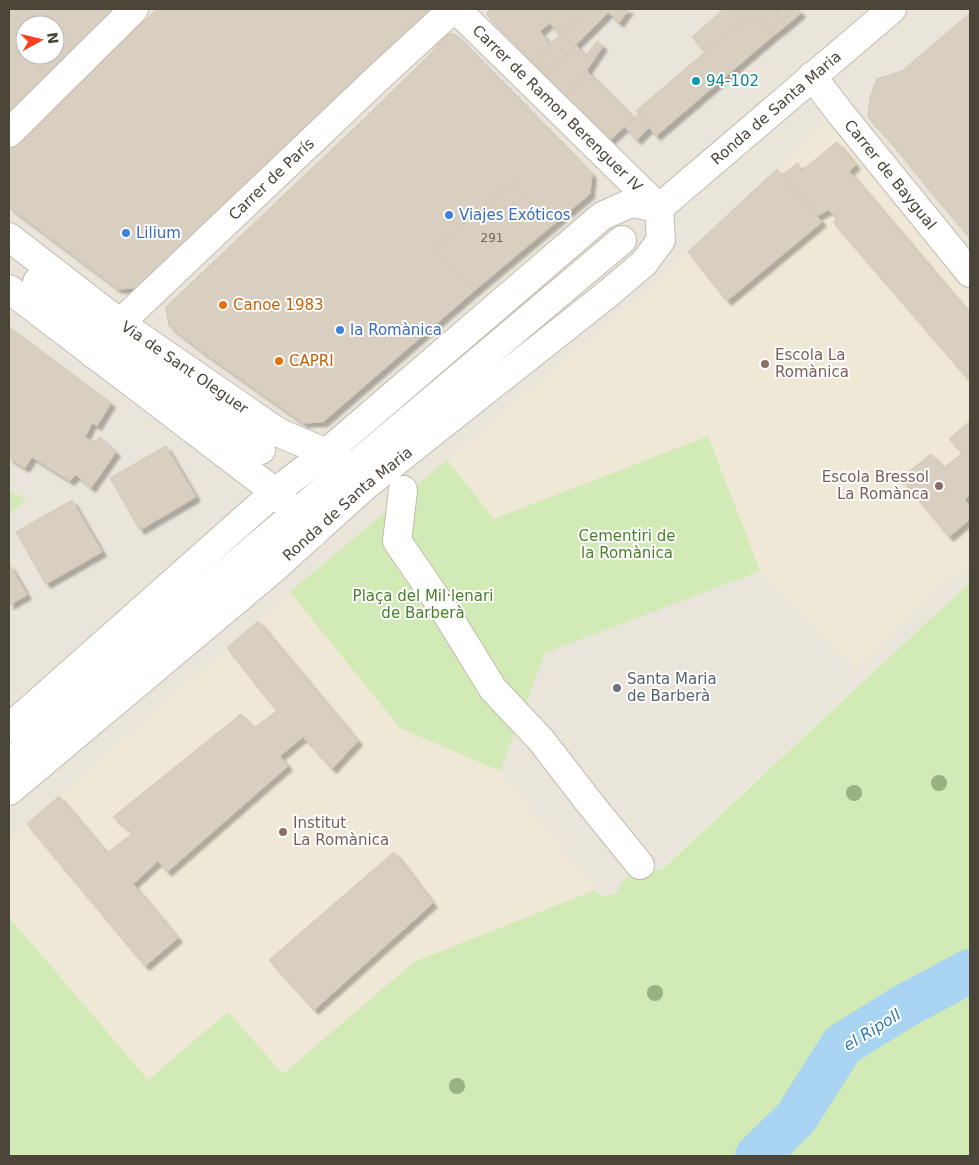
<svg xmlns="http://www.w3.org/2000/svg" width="979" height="1165" font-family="'DejaVu Sans',sans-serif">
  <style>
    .residential { fill: #eae5da; fill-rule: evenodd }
    .education { fill: #efe8d6 }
    .green { fill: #d2eab5 }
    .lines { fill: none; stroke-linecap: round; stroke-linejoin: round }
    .river { stroke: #a9d4f2; stroke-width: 44 }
    .building { fill: #d8cfc1; stroke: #d3c7b4; fill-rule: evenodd; filter: url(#shadow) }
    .minor-casing { stroke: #c2bbae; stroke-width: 30 }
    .minor { stroke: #fff; stroke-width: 28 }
    .tree { fill: #97b381 }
    .culture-dot { fill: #0f9aa8; stroke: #fff; stroke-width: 2 }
    .shop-dot { fill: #3f7fe0; stroke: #fff; stroke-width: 2 }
    .food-dot { fill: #e8710a; stroke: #fff; stroke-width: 2 }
    .education-dot { fill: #8d6e63; stroke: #fff; stroke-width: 2 }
    .worship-dot { fill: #6b7280; stroke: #fff; stroke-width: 2 }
    .labels { text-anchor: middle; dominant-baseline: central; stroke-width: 4; stroke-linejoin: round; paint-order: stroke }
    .number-label { font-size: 12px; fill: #6e675b }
    .culture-label { font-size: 15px; fill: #0d838f; stroke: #fff; text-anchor: start }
    .street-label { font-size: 15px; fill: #4b4439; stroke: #fff }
    .shop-label { font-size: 15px; fill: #366cbe; stroke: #fff; text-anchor: start }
    .food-label { font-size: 15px; fill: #c56008; stroke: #fff; text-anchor: start }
    .education-label { font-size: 15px; fill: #785e54; stroke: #fff; text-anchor: start }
    .park-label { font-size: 15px; fill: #4a7f2a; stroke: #fff }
    .worship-label { font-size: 15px; fill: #5b616d; stroke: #fff; text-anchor: start }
    .water-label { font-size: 16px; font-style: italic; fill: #2e7ab2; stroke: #fff }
  </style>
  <defs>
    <filter id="shadow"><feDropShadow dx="4.5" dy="4.5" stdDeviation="1" flood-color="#0004"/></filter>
  </defs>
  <rect width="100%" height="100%" fill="#f6f3ec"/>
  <!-- residential -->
  <path class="residential" d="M 9,9 L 892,9 L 819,71 L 908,9 L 970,9 L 970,582 L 662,868 L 624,879 L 616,893 L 601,897 L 282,1074 L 148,1081 L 9,917 L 9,513 L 27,500 L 9,490 ZM 25,25 L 55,25 L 55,55 L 25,55 Z"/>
  <!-- education -->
  <g class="education">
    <path d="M 828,120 L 970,292 L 970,563 L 938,589 L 857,672 L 760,571 L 708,436 L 494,519 L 447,460 L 662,277 Z"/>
    <path d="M 290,592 L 400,728 L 500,771 L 595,890 L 414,962 L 282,1074 L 228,1012 L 148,1081 L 9,917 L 9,840 Z"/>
  </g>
  <!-- green -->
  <g class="green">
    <path d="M 708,436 L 760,571 L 545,653 L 500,771 L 400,728 L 290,592 L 447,460 L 494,519 Z"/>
    <path d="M 9,490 L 27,500 L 9,513 Z"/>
    <path d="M 970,582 L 970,1156 L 9,1156 L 9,917 L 148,1080 L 228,1012 L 283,1074 L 414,962 L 595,890 L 601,897 L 616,893 L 624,879 L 663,868 Z"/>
  </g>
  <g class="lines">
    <!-- river -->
    <path class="river" d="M 757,1156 L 796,1118 L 842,1045 L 903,1007 L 970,971"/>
  </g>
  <!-- building -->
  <g class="building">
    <path d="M 9,9 L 118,9 L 9,118 ZM 25,25 L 55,25 L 55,55 L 25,55 Z"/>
    <path d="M 157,9 L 432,9 L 432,10 L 155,280 L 136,288 L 118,289 L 9,207 L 9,151 Z"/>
    <path d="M 489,9 L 580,9 L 577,12 L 580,15 L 559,35 L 550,23 L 540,31 L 550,45 L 532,62 L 487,15 Z"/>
    <path d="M 580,9 L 612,9 L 545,75 L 532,62 L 580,15 L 577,12 Z"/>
    <path d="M 612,9 L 629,9 L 619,23 L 608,12 Z"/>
    <path d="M 724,9 L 751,9 L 753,11 L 705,52 L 692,37 Z"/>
    <path d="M 751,9 L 774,9 L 787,25 L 773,36 Z"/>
    <path d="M 774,9 L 798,9 L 801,13 L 787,25 Z"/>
    <path d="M 753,11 L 773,36 L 656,136 L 636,111 Z"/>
    <path d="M 970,13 L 970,238 L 910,166 L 897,149 L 868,117 L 870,98 L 877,79 L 902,71 Z"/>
    <path d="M 446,34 L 455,34 L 592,174 L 590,194 L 474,291 L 323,422 L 303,423 L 203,352 L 169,326 L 166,307 L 367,116 L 431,53 Z"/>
    <path d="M 597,41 L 603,46 L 587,70 L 588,72 L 564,95 L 545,75 L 576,45 L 586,56 Z"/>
    <path d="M 588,72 L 634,118 L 609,141 L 564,95 Z"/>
    <path d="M 639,114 L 649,128 L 637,140 L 625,127 Z"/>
    <path d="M 837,142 L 856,165 L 849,171 L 970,314 L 970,381 L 833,222 L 838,218 L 828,210 L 817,216 L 782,175 L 798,163 L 801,171 Z"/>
    <path d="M 777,169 L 822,222 L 727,301 L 688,252 Z"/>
    <path d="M 512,182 L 549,227 L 474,291 L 434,250 Z"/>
    <path d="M 9,327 L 111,403 L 97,426 L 92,423 L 85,437 L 94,442 L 100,437 L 116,452 L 91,488 L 76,475 L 70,481 L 32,457 L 25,468 L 9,458 Z"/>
    <path d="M 970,421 L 970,495 L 965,500 L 970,507 L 970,519 L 949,537 L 901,478 L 931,454 L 943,468 L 963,453 L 949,439 Z"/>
    <path d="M 166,446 L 196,497 L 140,530 L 110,478 Z"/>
    <path d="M 72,500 L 102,552 L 46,584 L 16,532 Z"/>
    <path d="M 9,564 L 27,595 L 9,605 Z"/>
    <path d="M 258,621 L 358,741 L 332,769 L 303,737 L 280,756 L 288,766 L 167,872 L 158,861 L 133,884 L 178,938 L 145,966 L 27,824 L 59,796 L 107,853 L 133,833 L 113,817 L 241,714 L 254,728 L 277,711 L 227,648 Z"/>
    <path d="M 394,852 L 433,903 L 314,1010 L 269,960 Z"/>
  </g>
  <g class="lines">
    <defs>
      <g id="minor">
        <path id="s1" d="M 456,9 L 659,208"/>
        <path id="s2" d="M 812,76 L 841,114 L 970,273"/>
        <path d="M 9,133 L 134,9"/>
        <path id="s3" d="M 659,208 L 892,9"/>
        <path id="s4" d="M 9,237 L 120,323 L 275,430 L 282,434 L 336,457 L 350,469 L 365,486"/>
        <path d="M 37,282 L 106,339 L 183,392 L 261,450"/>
        <path d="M 9,289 L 275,492 L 314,533"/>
        <path id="s5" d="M 93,354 L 120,323 L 379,77 L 453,9"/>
        <path d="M 359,462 L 622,240"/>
        <path d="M 403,490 L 397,541 L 445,611 L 493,689 L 541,740 L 588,801 L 640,865"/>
        <path d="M 300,510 L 340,476"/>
        <path d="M 9,728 L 275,492 L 326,453 L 602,216 L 631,203 L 659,208"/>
        <path d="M 9,763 L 150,638 L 282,525"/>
        <path id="s6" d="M 9,791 L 271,571 L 365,486 L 605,296 L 644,263 L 661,240 L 659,208"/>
      </g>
    </defs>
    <!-- minor casing -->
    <use href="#minor" class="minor-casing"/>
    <!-- minor -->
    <use href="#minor" class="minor"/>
  </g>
  <!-- trees -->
  <g class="tree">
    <circle cx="939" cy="783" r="8"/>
    <circle cx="854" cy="793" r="8"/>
    <circle cx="655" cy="993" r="8"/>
    <circle cx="457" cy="1086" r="8"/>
  </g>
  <!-- markers -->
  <circle class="culture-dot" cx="696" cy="81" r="5"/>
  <g class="shop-dot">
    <circle cx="449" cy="215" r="5"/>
    <circle cx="126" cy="233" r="5"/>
    <circle cx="340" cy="330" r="5"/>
  </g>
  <g class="food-dot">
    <circle cx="223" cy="305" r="5"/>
    <circle cx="279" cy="361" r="5"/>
  </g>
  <g class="education-dot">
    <circle cx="765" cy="364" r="5"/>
    <circle cx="939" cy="486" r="5"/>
    <circle cx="283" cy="832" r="5"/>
  </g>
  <circle class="worship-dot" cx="617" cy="688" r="5"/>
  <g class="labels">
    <!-- number labels -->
    <g class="number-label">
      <text x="492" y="238">291</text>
    </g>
    <!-- culture labels -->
    <g class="culture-label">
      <text x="706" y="81">94-102</text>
    </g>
    <!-- street labels -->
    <g class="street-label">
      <text stroke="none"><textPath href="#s1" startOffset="142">Carrer de Ramon Berenguer IV</textPath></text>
      <text stroke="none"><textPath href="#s3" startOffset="154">Ronda de Santa Maria</textPath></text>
      <text stroke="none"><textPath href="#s2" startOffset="126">Carrer de Baygual</textPath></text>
      <text stroke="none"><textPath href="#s5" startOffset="250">Carrer de París</textPath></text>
      <text stroke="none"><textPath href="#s4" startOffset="219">Via de Sant Oleguer</textPath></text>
      <text stroke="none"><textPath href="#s6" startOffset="444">Ronda de Santa Maria</textPath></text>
    </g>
    <!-- shop labels -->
    <g class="shop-label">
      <text x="459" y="215">Viajes Exóticos</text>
      <text x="136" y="233">Lilium</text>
      <text x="350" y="330">la Romànica</text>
    </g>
    <!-- food labels -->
    <g class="food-label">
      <text x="233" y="305">Canoe 1983</text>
      <text x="289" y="361">CAPRI</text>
    </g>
    <!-- education labels -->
    <g class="education-label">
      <text x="775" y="355">Escola La<tspan x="775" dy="17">Romànica</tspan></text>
      <text x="929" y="477" text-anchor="end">Escola Bressol<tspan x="929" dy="17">La Romànca</tspan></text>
      <text x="293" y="823">Institut<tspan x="293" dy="17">La Romànica</tspan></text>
    </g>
    <!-- park labels -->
    <g class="park-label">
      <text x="627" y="536">Cementiri de<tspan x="627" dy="17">la Romànica</tspan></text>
      <text x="423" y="596">Plaça del Mil·lenari<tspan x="423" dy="17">de Barberà</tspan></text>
    </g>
    <!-- worship labels -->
    <g class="worship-label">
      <text x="627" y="679">Santa Maria<tspan x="627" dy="17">de Barberà</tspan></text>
    </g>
    <!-- water labels -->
    <g class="water-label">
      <text transform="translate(872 1030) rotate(-32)">el Ripoll</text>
    </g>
  </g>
  <!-- border -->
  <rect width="979" height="1165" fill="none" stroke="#4b4439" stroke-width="20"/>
  <!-- north arrow -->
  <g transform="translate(40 40) rotate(82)"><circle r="24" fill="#ffffff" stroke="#b7b4b0"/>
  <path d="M0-4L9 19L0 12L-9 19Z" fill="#fc3f1d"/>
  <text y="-8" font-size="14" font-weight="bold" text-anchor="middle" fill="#4b4439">N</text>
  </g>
</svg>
